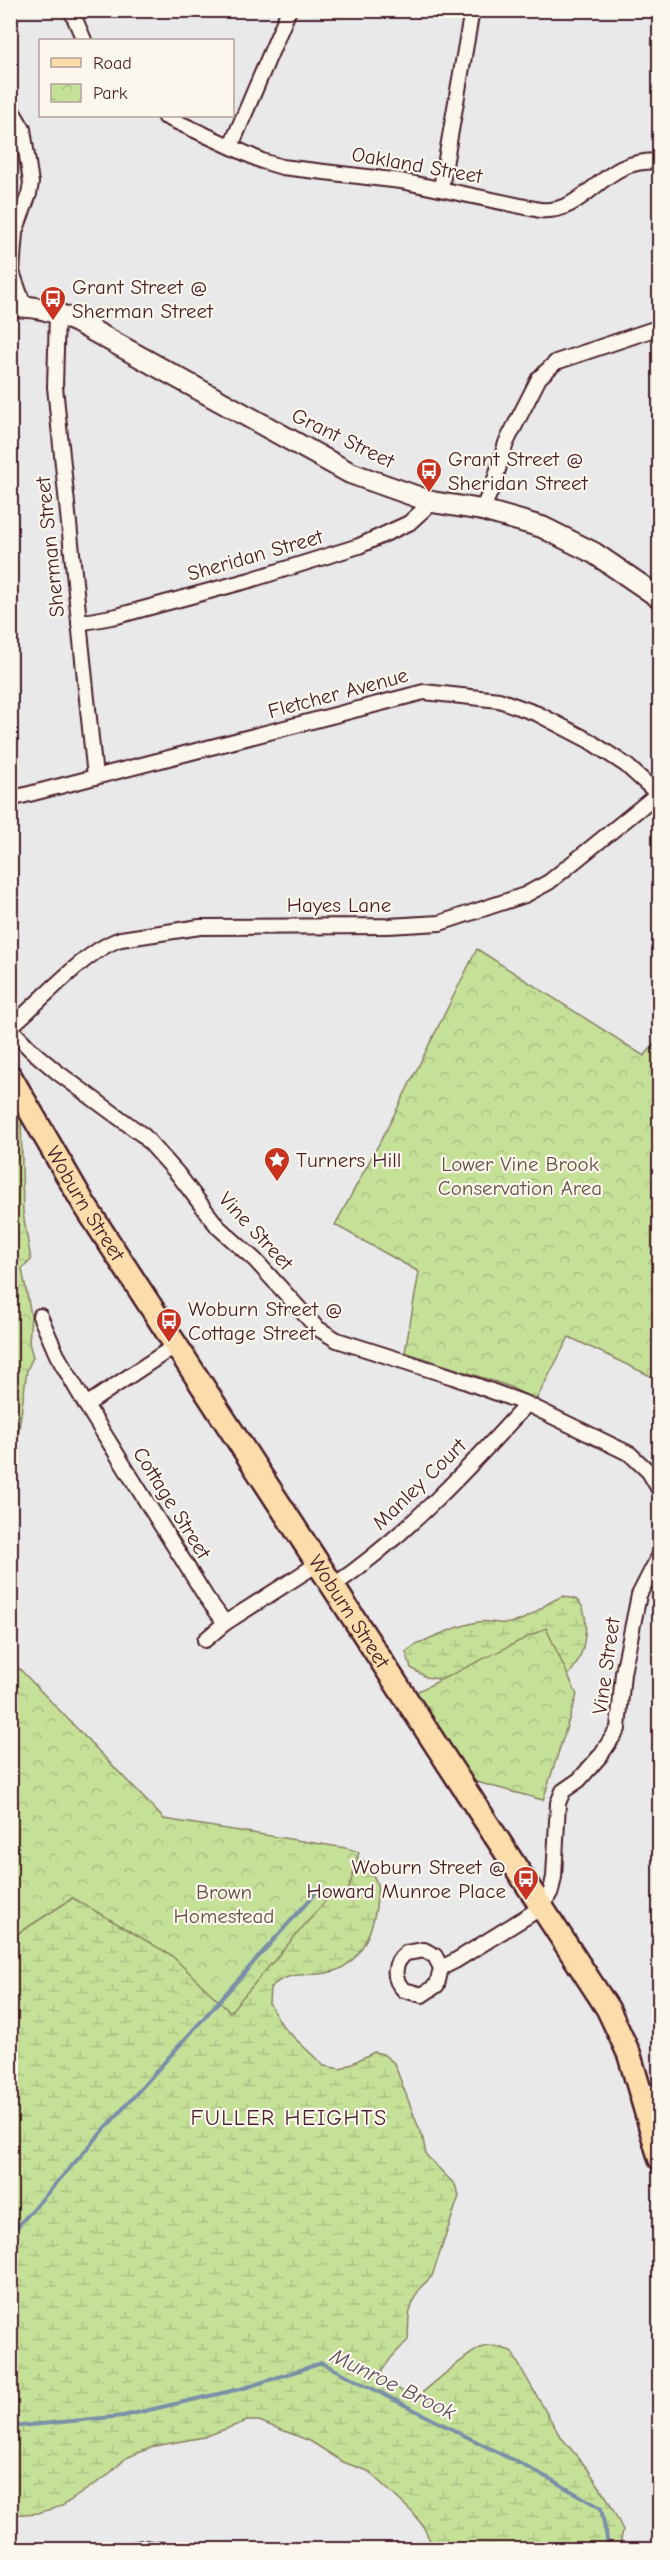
<svg xmlns="http://www.w3.org/2000/svg" width="670" height="2560" font-family="'Comic Neue',sans-serif">
  <style>
    .wetland { fill: url(#wetland-marsh); stroke: #888062; stroke-width: 1.5 }
    .park { fill: url(#park-crowns); stroke: #888062; stroke-width: 1.5 }
    .lines { fill: none; stroke-linecap: round; stroke-linejoin: round }
    .stream { stroke: #7a8fa8; stroke-width: 4 }
    .street-casing { stroke: #4a1f2b; stroke-width: 18 }
    .secondary-casing { stroke: #4a1f2b; stroke-width: 24 }
    .primary-casing { stroke: #4a1f2b; stroke-width: 27 }
    .street { stroke: #fbf7ec; stroke-width: 14 }
    .secondary { stroke: #fbf7ec; stroke-width: 20 }
    .primary { stroke: #faddab; stroke-width: 22 }
    .labels { text-anchor: middle; dominant-baseline: central; stroke-width: 4.5; stroke-linejoin: round; paint-order: stroke }
    .street-label { font-size: 21px; fill: #4a1f2b; stroke: #fbf7ec }
    .poi-label { font-size: 21px; fill: #4a1f2b; stroke: #fbf7ec; text-anchor: start }
    .park-label { font-size: 21px; fill: #695046; stroke: #fbf7ec }
    .neighbourhood-label { font-size: 22px; letter-spacing: 1.5px; fill: #4a1f2b; stroke: #fbf7ec }
    .water-label { font-size: 22px; font-style: italic; fill: #5e4e5f; stroke: #fbf7ec }
  </style>
  <defs>
    <pattern id="wetland-marsh" width="20" height="14" patternUnits="userSpaceOnUse" patternTransform="scale(1.5)"><rect width="20" height="14" fill="#c5e198"/><path d="M1 5h8M5 5V1M11 12h8M15 12V8" fill="none" stroke="#abc183"/></pattern>
    <pattern id="park-crowns" width="20" height="18" patternUnits="userSpaceOnUse" patternTransform="scale(1.5)"><rect width="20" height="18" fill="#c5e198"/><path d="M2 6a3 3 0 1 1 6 0M12 15a3 3 0 1 1 6 0" fill="none" stroke="#abc183"/></pattern>
  </defs>
  <rect width="100%" height="100%" fill="#e9e9ea"/>
  <filter id="ink" filterUnits="userSpaceOnUse"><feTurbulence type="fractalNoise" baseFrequency=".0167" numOctaves="2"/><feDisplacementMap in="SourceGraphic" scale="12" xChannelSelector="R" yChannelSelector="G"/><feConvolveMatrix kernelMatrix="1 2 1 2 8 2 1 2 1" color-interpolation-filters="sRGB"/></filter>
  <g filter="url(#ink)">
    <!-- wetland -->
    <g class="wetland">
      <path d="M 564,1596 C 568,1598 575,1598 578,1601 C 591,1613 585,1647 578,1661 C 574,1669 567,1677 562,1685 L 451,1681 L 426,1677 L 411,1668 L 406,1652 C 418,1641 461,1625 478,1622 C 489,1620 500,1625 511,1623 C 531,1620 545,1601 564,1596 Z"/>
      <path d="M 345,1856 L 363,1860 C 367,1867 375,1876 377,1884 C 378,1887 377,1894 377,1898 C 375,1926 361,1965 331,1972 C 306,1978 290,1969 270,1988 L 269,2003 L 283,2027 L 324,2066 L 341,2069 L 374,2052 L 383,2054 L 394,2063 L 423,2139 L 426,2155 L 455,2185 L 459,2196 L 432,2276 L 420,2288 L 414,2299 L 409,2315 L 408,2340 L 391,2358 L 381,2372 L 386,2381 L 414,2399 C 428,2389 470,2350 483,2347 C 492,2344 502,2348 511,2351 L 560,2436 L 587,2468 L 607,2498 L 623,2530 L 619,2549 L 434,2549 L 423,2526 L 412,2512 L 368,2471 L 343,2462 L 310,2441 L 259,2421 L 247,2421 L 204,2437 L 155,2446 L 126,2458 L 107,2476 L 62,2506 L 38,2513 L 11,2515 L 11,1909 L 58,1874 Z"/>
    </g>
    <!-- park -->
    <g class="park">
      <path d="M 477,949 L 644,1056 L 659,1039 L 659,1380 L 569,1337 L 536,1400 L 508,1386 L 405,1352 L 419,1272 L 335,1225 L 388,1127 Z"/>
      <path d="M 11,1096 L 21,1113 L 23,1213 L 31,1260 L 22,1269 L 31,1315 L 29,1343 L 33,1357 L 27,1370 L 11,1489 Z"/>
      <path d="M 546,1628 L 577,1695 L 543,1800 L 473,1781 L 414,1693 Z"/>
      <path d="M 11,1660 L 164,1819 L 346,1848 L 359,1852 L 347,1896 L 333,1892 L 230,2012 L 171,1955 L 73,1898 L 11,1938 Z"/>
    </g>
    <g class="lines">
      <!-- stream -->
      <g class="stream">
        <path d="M 10,2235 L 321,1887"/>
        <path d="M 10,2427 L 123,2416 L 244,2388 L 322,2363 L 552,2480 L 601,2508 L 609,2550"/>
      </g>
      <defs>
        <g id="street">
          <path d="M 71,10 L 84,40"/>
          <path d="M 10,107 L 23,129 L 31,183 L 29,194 L 15,232 L 12,272 L 24,306"/>
          <path d="M 164,116 L 262,161 L 282,167 L 401,181 L 540,210 C 576,213 593,182 622,168 C 634,162 646,161 660,161"/>
          <path d="M 231,146 L 289,10"/>
          <path d="M 441,188 L 472,10"/>
          <path d="M 57,313 L 55,387 L 95,777"/>
          <path d="M 482,510 L 493,486 L 506,443 L 539,378 L 556,362 L 660,327"/>
          <path d="M 79,623 L 117,616 L 250,580 L 359,546 L 409,523 L 432,502"/>
          <path d="M 10,799 L 424,692 L 499,700 L 538,714 L 588,740 L 626,765 L 657,793"/>
          <path d="M 10,1027 C 41,1002 85,950 121,939 L 200,927 L 388,926 L 440,923 L 525,895 L 549,882 L 660,792"/>
          <path d="M 10,1028 L 31,1050 L 57,1072 L 144,1136 L 177,1173 L 218,1227 L 255,1260 L 317,1328 L 337,1340 L 453,1377 L 527,1404 L 630,1454 L 649,1472 L 660,1491"/>
          <path d="M 40,1316 L 57,1355 L 86,1405 L 206,1597 L 225,1623"/>
          <path d="M 86,1405 L 176,1345"/>
          <path d="M 333,1586 C 407,1535 467,1470 527,1404"/>
          <path d="M 205,1640 L 225,1623 L 319,1563"/>
          <path d="M 441,1968 L 437,1985 L 422,1995 L 404,1990 C 392,1979 393,1963 406,1953 L 424,1950 L 435,1956 L 441,1968 L 455,1961 L 542,1907 L 551,1891 L 554,1877 L 558,1803 L 563,1791 L 579,1780 L 600,1756 L 618,1729 L 623,1673 L 639,1595 L 660,1554"/>
          <path d="M 641,2093 L 660,2091"/>
          <path d="M 131,2550 L 144,2548 L 160,2550"/>
        </g>
        <path id="secondary" d="M 10,307 C 35,304 55,312 77,322 L 350,473 L 432,502 L 482,510 L 542,527 L 594,553 L 660,598"/>
        <g id="primary">
          <path id="s1" d="M 10,1076 L 84,1204 L 608,2009 L 629,2054 L 660,2159"/>
        </g>
      </defs>
      <!-- street casing -->
      <use href="#street" class="street-casing"/>
      <!-- secondary casing -->
      <use href="#secondary" class="secondary-casing"/>
      <!-- primary casing -->
      <use href="#primary" class="primary-casing"/>
      <!-- street -->
      <use href="#street" class="street"/>
      <!-- secondary -->
      <use href="#secondary" class="secondary"/>
      <!-- primary -->
      <use href="#primary" class="primary"/>
    </g>
  </g>
  <!-- icons -->
  <defs>
    <symbol id="bus-pin" viewBox="-11 -11 22 30"><path d="M0 17L-7.5 6A9.5 9.5 0 1 1 7.5 6Z" fill="#c8321e" stroke="#fbf7ec"/><path d="M-5-6H5V4H4V6H2V4H-2V6H-4V4H-5ZM-3.5-4V0h7V-4ZM-3.5 1.2v1.5H-2V1.2ZM2 1.2v1.5H3.5V1.2Z" fill="#fff"/></symbol>
    <symbol id="sight-pin" viewBox="-11 -11 22 30"><path d="M0 17L-7.5 6A9.5 9.5 0 1 1 7.5 6Z" fill="#c8321e" stroke="#fbf7ec"/><path d="M0-6L1.8-2.2L6-1.7L2.9 1.2L3.7 5.4L0 3.3L-3.7 5.4L-2.9 1.2L-6-1.7L-1.8-2.2Z" fill="#fff"/></symbol>
  </defs>
  <g fill-rule="evenodd">
    <use href="#bus-pin" x="38" y="284" width="30" height="40"/>
    <use href="#bus-pin" x="414" y="456" width="30" height="40"/>
    <use href="#sight-pin" x="262" y="1145" width="30" height="40"/>
    <use href="#bus-pin" x="154" y="1306" width="30" height="40"/>
    <use href="#bus-pin" x="511" y="1864" width="30" height="40"/>
  </g>
  <g class="labels">
    <!-- street labels -->
    <g class="street-label">
      <text transform="translate(417 165) rotate(10)">Oakland Street</text>
      <text transform="translate(343 438) rotate(26)">Grant Street</text>
      <text transform="translate(50 547) rotate(-96)">Sherman Street</text>
      <text transform="translate(255 555) rotate(-16)">Sheridan Street</text>
      <text transform="translate(338 693) rotate(-15)">Fletcher Avenue</text>
      <text x="339" y="905">Hayes Lane</text>
      <text stroke="none"><textPath href="#s1" startOffset="148">Woburn Street</textPath></text>
      <text transform="translate(256 1231) rotate(47)">Vine Street</text>
      <text transform="translate(419 1484) rotate(-44)">Manley Court</text>
      <text transform="translate(172 1503) rotate(58)">Cottage Street</text>
      <text stroke="none"><textPath href="#s1" startOffset="634">Woburn Street</textPath></text>
      <text transform="translate(606 1666) rotate(-82)">Vine Street</text>
    </g>
    <!-- poi labels -->
    <g class="poi-label">
      <text x="72" y="287">Grant Street @<tspan x="72" dy="24">Sherman Street</tspan></text>
      <text x="448" y="459">Grant Street @<tspan x="448" dy="24">Sheridan Street</tspan></text>
      <text x="296" y="1160">Turners Hill</text>
      <text x="188" y="1309">Woburn Street @<tspan x="188" dy="24">Cottage Street</tspan></text>
      <text x="506" y="1867" text-anchor="end">Woburn Street @<tspan x="506" dy="24">Howard Munroe Place</tspan></text>
    </g>
    <!-- park labels -->
    <g class="park-label">
      <text x="520" y="1164">Lower Vine Brook<tspan x="520" dy="24">Conservation Area</tspan></text>
      <text x="224" y="1892">Brown<tspan x="224" dy="24">Homestead</tspan></text>
    </g>
    <!-- neighbourhood labels -->
    <g class="neighbourhood-label">
      <text x="289" y="2118">FULLER HEIGHTS</text>
    </g>
    <!-- water labels -->
    <g class="water-label">
      <text transform="translate(393 2384) rotate(26)">Munroe Brook</text>
    </g>
  </g>
  <!-- margin -->
  <rect width="670" height="2560" fill="none" stroke="#fbf7ec" stroke-width="36"/>
  <rect x="18" y="18" width="634" height="2524" fill="none" stroke="#4a1f2b" stroke-width="2" filter="url(#ink)"/>
  <!-- legend -->
  <rect x="39" y="39" width="195" height="78" fill="#fbf7ec" stroke="#b4a19f" stroke-width="1.5"/>
  <rect x="51" y="58" width="30" height="9" fill="#faddab" stroke="#b4a19f" stroke-width="1.5"/>
  <text x="93" y="69" font-size="18" fill="#4a1f2b">Road</text>
  <rect x="51" y="84" width="30" height="18" fill="url(#park-crowns)" stroke="#b4a19f" stroke-width="1.5"/>
  <text x="93" y="99" font-size="18" fill="#4a1f2b">Park</text>
</svg>
